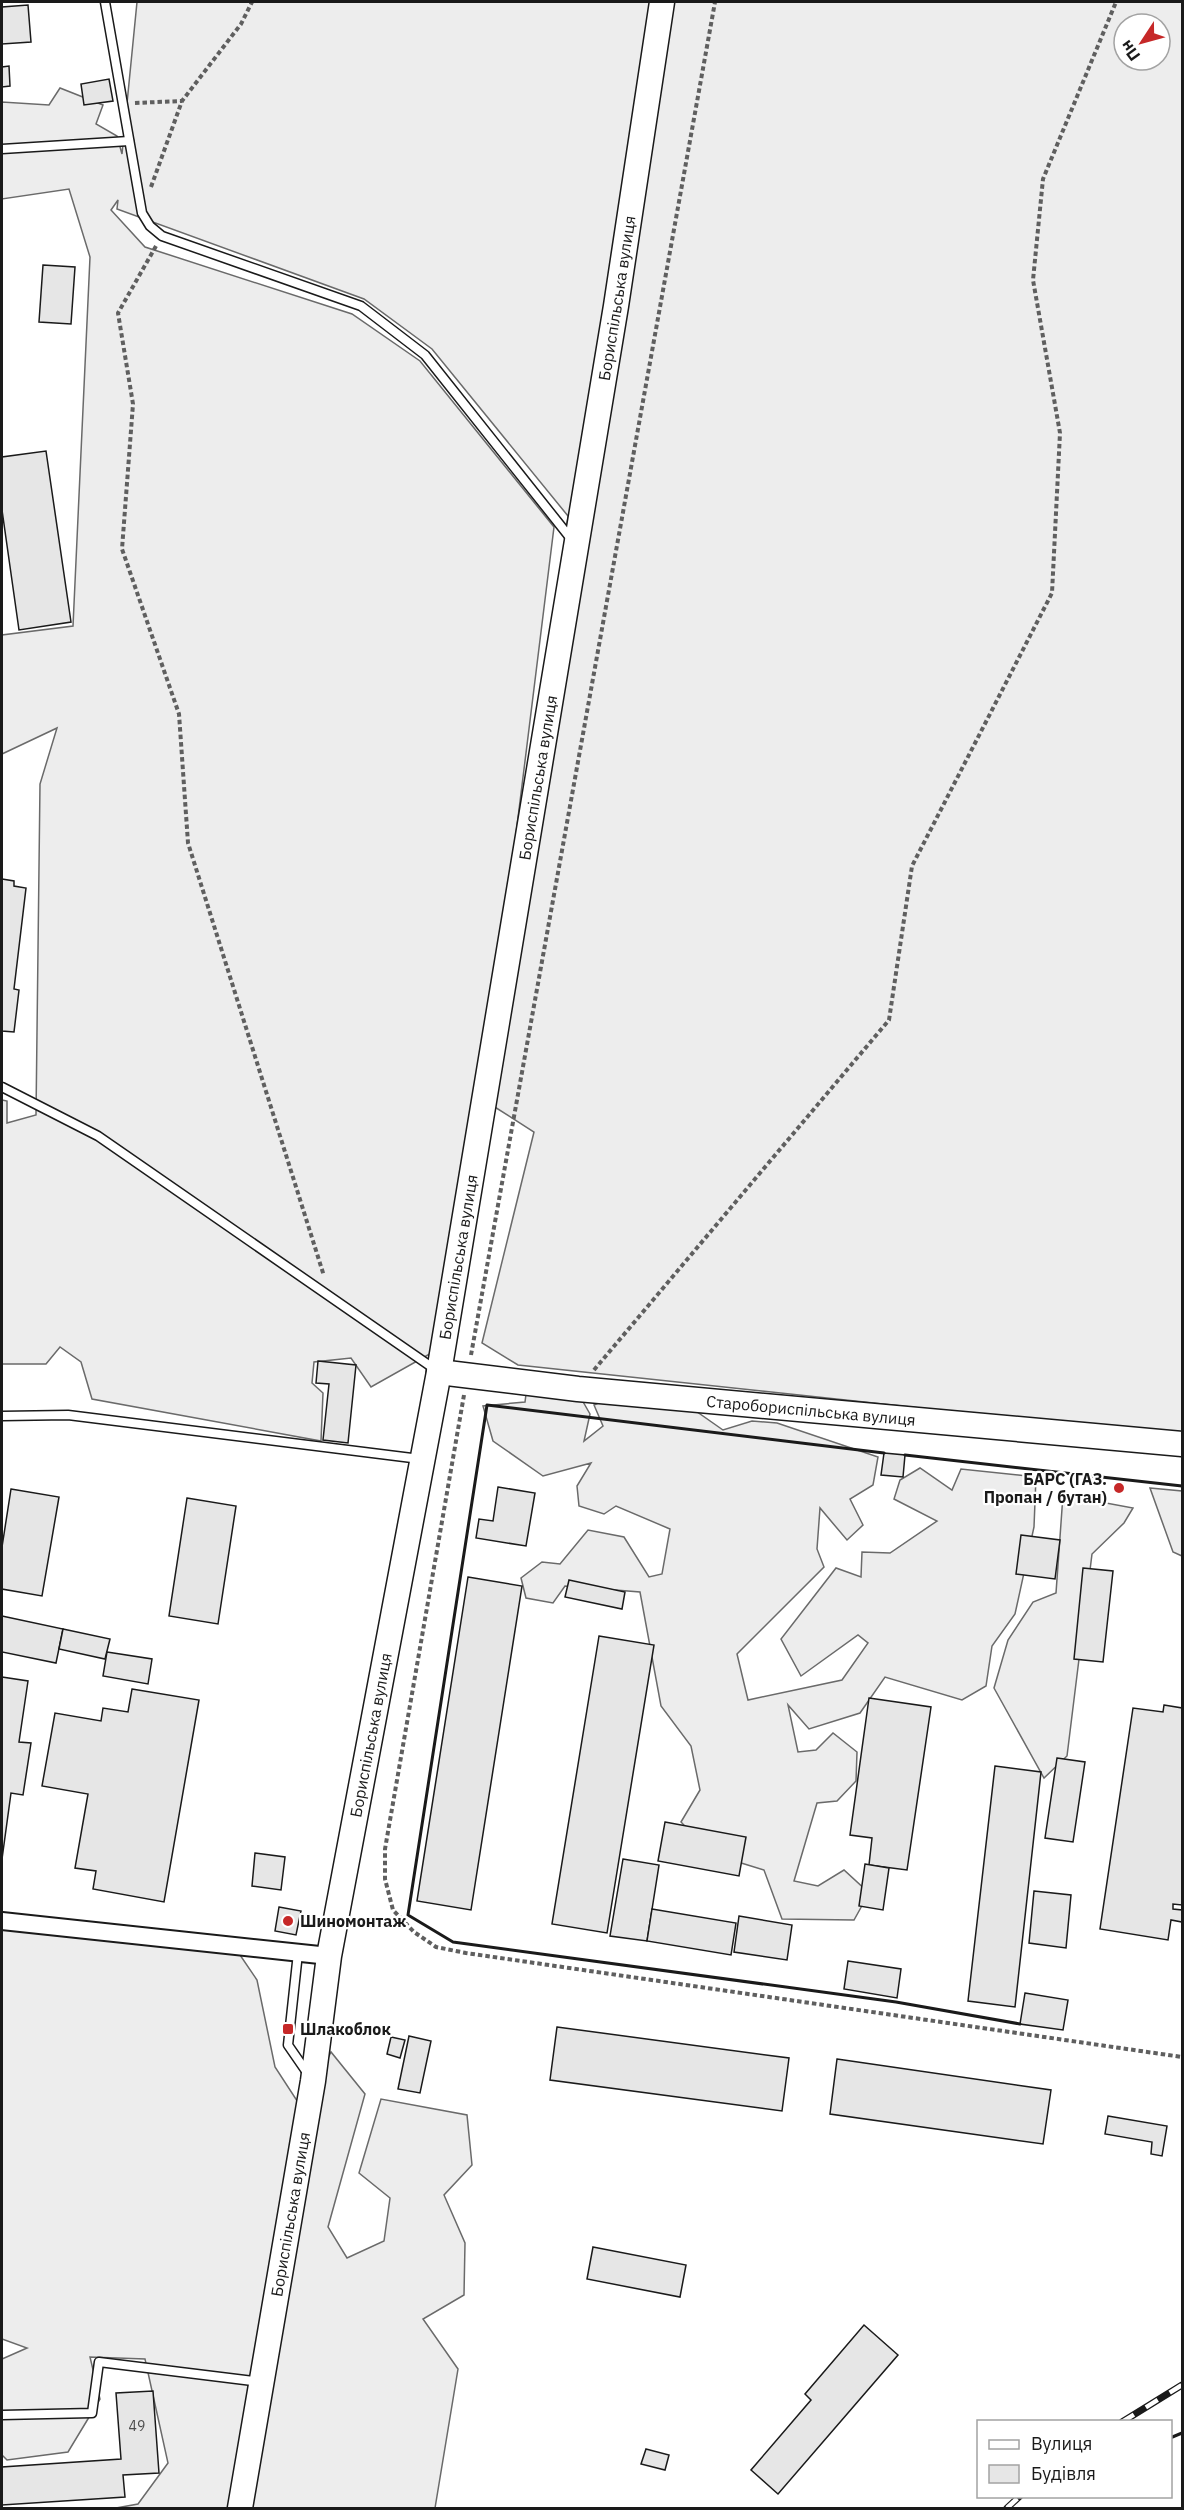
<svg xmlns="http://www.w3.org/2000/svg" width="1184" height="2510" font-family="'IBM Plex Sans',sans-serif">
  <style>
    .built { fill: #ededed; stroke: #6a6a6a; stroke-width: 1.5; fill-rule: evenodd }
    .building { fill: #e6e6e6; stroke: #1a1a1a; stroke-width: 1.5 }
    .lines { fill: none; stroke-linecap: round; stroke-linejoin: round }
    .lane-casing { stroke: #1a1a1a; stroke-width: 11 }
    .street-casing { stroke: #1a1a1a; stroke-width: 20 }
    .secondary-casing { stroke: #1a1a1a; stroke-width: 27 }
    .path { stroke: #5f5f5f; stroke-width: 4; stroke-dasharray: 4.5 3; stroke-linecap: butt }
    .lane { stroke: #fff; stroke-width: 8 }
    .street { stroke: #fff; stroke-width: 16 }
    .secondary { stroke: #fff; stroke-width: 24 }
    .rail-casing { stroke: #1a1a1a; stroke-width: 7 }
    .rail { stroke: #fff; stroke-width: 4.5; stroke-dasharray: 14; stroke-linecap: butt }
    .wall { stroke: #1a1a1a; stroke-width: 3 }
    .poi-dot { fill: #c62828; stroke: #fff; stroke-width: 2 }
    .labels { text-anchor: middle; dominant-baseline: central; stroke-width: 4.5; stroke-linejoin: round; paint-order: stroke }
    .number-label { font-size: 14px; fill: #4d4d4d }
    .street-label { font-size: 16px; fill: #1a1a1a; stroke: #fff }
    .poi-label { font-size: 16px; font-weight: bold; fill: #1a1a1a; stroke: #fff; text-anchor: start }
  </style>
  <rect width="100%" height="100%" fill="#fff"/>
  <!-- built -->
  <g class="built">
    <path d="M 137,2 L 1182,2 L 1182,1436 L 518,1365 L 482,1343 L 534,1132 L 490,1104 L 568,516 L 432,349 L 364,299 L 117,209 L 118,200 L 111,210 L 145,247 L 352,314 L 420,361 L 554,527 L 499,971 L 435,1351 L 371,1387 L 351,1358 L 314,1362 L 312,1383 L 323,1393 L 321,1441 L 92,1399 L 81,1362 L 60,1347 L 46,1364 L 2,1364 L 2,1100 L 7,1101 L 7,1123 L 36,1115 L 40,784 L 57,728 L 2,754 L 2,635 L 73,626 L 90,257 L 69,189 L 2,199 L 2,102 L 49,105 L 60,88 L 103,105 L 96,124 L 117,136 L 122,154 ZM 1124,24 L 1160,24 L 1160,60 L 1124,60 Z"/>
    <path d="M 527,1386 L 578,1393 L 590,1414 L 584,1441 L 603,1426 L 594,1405 L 612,1397 L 690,1407 L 723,1430 L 752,1421 L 777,1423 L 878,1457 L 873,1485 L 850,1499 L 863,1525 L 847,1540 L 820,1508 L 817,1549 L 824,1567 L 737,1654 L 748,1700 L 842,1680 L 868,1643 L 858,1635 L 801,1676 L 781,1639 L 836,1568 L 861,1577 L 862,1552 L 890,1553 L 937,1521 L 894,1499 L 900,1480 L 920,1468 L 952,1490 L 961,1469 L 1036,1477 L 1034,1527 L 1015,1614 L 992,1646 L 986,1686 L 962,1700 L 885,1677 L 860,1713 L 809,1729 L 788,1705 L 798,1752 L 816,1750 L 833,1733 L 857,1752 L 856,1781 L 837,1801 L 817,1803 L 794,1881 L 818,1886 L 844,1870 L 869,1893 L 854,1920 L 782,1919 L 764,1870 L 738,1862 L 697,1839 L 681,1822 L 700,1790 L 691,1746 L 661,1706 L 640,1592 L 565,1586 L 553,1603 L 526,1598 L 521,1578 L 542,1562 L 560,1564 L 588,1530 L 624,1537 L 649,1577 L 662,1574 L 670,1529 L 616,1506 L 604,1514 L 579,1506 L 577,1486 L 591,1463 L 543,1476 L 493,1441 L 483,1406 L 525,1402 Z"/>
    <path d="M 1150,1488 L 1182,1491 L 1182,1556 L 1173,1552 Z"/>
    <path d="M 1063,1495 L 1133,1508 L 1124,1523 L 1092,1554 L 1067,1756 L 1044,1778 L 994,1688 L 1008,1640 L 1033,1602 L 1056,1593 Z"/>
    <path d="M 2,1927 L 238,1952 L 257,1980 L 275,2067 L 303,2110 L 331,2052 L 365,2094 L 328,2227 L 347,2258 L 384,2241 L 390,2198 L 359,2173 L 381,2099 L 467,2115 L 472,2165 L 444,2195 L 465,2243 L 464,2295 L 423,2319 L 458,2369 L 435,2508 L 116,2508 L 138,2504 L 168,2463 L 145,2359 L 90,2357 L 100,2399 L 68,2452 L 7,2460 L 2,2455 L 2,2359 L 27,2348 L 2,2339 Z"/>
  </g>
  <!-- building -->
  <g class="building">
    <path d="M 28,5 L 31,42 L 2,44 L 2,7 Z"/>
    <path d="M 9,66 L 10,86 L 2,87 L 2,67 Z"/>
    <path d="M 109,79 L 113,101 L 84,105 L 81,84 Z"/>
    <path d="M 43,265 L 75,267 L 71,324 L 39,322 Z"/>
    <path d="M 46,451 L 71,622 L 19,630 L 2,510 L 2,457 Z"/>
    <path d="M 2,879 L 14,881 L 14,886 L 26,888 L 14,989 L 19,990 L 14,1032 L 2,1031 Z"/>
    <path d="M 318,1361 L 356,1365 L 348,1443 L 323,1440 L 329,1384 L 316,1383 Z"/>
    <path d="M 884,1453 L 905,1455 L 903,1477 L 881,1475 Z"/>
    <path d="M 498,1487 L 535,1493 L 526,1546 L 476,1538 L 479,1519 L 493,1521 Z"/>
    <path d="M 11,1489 L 59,1497 L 42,1596 L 2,1589 L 2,1547 Z"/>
    <path d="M 187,1498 L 236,1506 L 218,1624 L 169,1616 Z"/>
    <path d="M 1021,1535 L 1060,1540 L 1055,1579 L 1016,1574 Z"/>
    <path d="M 1083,1568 L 1113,1571 L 1103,1662 L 1074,1659 Z"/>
    <path d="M 468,1577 L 522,1586 L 471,1910 L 417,1901 Z"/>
    <path d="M 569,1580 L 625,1592 L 622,1609 L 565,1597 Z"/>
    <path d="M 2,1616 L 63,1629 L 56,1663 L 2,1652 Z"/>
    <path d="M 63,1629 L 110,1639 L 105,1659 L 59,1649 Z"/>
    <path d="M 599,1636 L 654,1645 L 607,1933 L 552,1924 Z"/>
    <path d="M 107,1652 L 152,1659 L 148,1684 L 103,1676 Z"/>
    <path d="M 2,1677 L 28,1681 L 19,1742 L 31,1743 L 23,1795 L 11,1793 L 2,1859 Z"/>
    <path d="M 132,1689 L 199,1700 L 164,1902 L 93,1889 L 96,1871 L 75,1868 L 88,1794 L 42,1786 L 55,1713 L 101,1721 L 103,1708 L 128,1712 Z"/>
    <path d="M 869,1698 L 931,1707 L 907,1870 L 869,1865 L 872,1838 L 850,1835 Z"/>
    <path d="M 1164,1705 L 1182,1708 L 1182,1905 L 1173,1904 L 1173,1909 L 1182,1910 L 1182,1922 L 1171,1920 L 1168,1940 L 1100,1929 L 1133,1708 L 1163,1712 Z"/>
    <path d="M 1057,1758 L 1085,1762 L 1073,1842 L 1045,1838 Z"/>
    <path d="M 995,1766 L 1041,1772 L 1015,2007 L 968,2001 Z"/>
    <path d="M 665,1822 L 746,1837 L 739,1876 L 658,1861 Z"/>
    <path d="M 255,1853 L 285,1857 L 281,1890 L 252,1886 Z"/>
    <path d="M 623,1859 L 659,1865 L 647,1941 L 610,1936 Z"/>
    <path d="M 865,1864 L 889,1868 L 883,1910 L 859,1906 Z"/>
    <path d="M 1034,1891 L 1071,1895 L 1066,1948 L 1029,1943 Z"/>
    <path d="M 279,1907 L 301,1911 L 296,1935 L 275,1931 Z"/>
    <path d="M 652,1909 L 736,1923 L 731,1955 L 647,1941 Z"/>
    <path d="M 739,1916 L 792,1925 L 787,1960 L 734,1952 Z"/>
    <path d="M 848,1961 L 901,1969 L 897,1998 L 844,1989 Z"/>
    <path d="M 1025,1993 L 1068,2000 L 1063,2030 L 1020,2024 Z"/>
    <path d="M 557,2027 L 789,2058 L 782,2111 L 550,2080 Z"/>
    <path d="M 409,2036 L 431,2041 L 420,2093 L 398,2089 Z"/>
    <path d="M 391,2037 L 405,2040 L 400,2058 L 387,2054 Z"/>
    <path d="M 837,2059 L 1051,2090 L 1043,2144 L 830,2114 Z"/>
    <path d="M 1108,2116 L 1167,2126 L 1162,2156 L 1151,2154 L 1152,2142 L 1105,2134 Z"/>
    <path d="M 593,2247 L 686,2265 L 680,2297 L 587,2279 Z"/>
    <path d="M 864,2325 L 898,2355 L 778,2494 L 751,2470 L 811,2400 L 805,2394 Z"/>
    <path d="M 153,2391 L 159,2473 L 123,2475 L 125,2497 L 2,2505 L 2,2467 L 121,2459 L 116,2393 Z"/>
    <path d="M 646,2449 L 669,2455 L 665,2470 L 641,2464 Z"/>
  </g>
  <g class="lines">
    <defs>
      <g id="lane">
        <path d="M 105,2 L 142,213 L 150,226 L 162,236 L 361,306 L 425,355 L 572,540"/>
        <path d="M 2,149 L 129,141"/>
        <path d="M 2,1087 L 98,1136 L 436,1370"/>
        <path d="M 2,1416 L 68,1415 L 420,1459"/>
        <path d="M 298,1953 L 288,2045 L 308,2074"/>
        <path d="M 2,2415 L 92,2413 L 99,2362 L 261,2382"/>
      </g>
      <path id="street" d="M 2,1921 L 329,1956"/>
      <g id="secondary">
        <path id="s1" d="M 439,1372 L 578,1389 L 1182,1444"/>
        <path id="s2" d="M 240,2508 L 313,2081 L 329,1956 L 439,1372 L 616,306 L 662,2"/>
      </g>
    </defs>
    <!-- lane casing -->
    <use href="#lane" class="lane-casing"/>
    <!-- street casing -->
    <use href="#street" class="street-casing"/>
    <!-- secondary casing -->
    <use href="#secondary" class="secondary-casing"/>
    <!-- path -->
    <g class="path">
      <path d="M 135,103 L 182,101"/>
      <path d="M 151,187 L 182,101 L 241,24 L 252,2"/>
      <path d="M 156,246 L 118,313 L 133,404 L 122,549 L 179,714 L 188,843 L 324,1276"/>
      <path d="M 471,1355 L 715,2"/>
      <path d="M 594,1370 L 889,1020 L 912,866 L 1052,593 L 1060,433 L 1033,280 L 1043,179 L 1116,2"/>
      <path d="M 464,1395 L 385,1849 L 385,1879 L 393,1910 L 414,1932 L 436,1947 L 466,1953 L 1182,2057"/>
    </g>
    <!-- lane -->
    <use href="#lane" class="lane"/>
    <!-- street -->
    <use href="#street" class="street"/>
    <!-- secondary -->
    <use href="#secondary" class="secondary"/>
    <defs>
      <g id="rail">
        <path d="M 1122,2422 L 1182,2385"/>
        <path d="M 1007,2508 L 1020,2496"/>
      </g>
    </defs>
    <!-- rail casing -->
    <use href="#rail" class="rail-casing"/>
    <!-- rail -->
    <use href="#rail" class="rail"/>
    <!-- wall -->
    <g class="wall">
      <path d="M 884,1453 L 487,1405 L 408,1915 L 453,1942 L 896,2002 L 1020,2024"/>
      <path d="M 905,1455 L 1182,1486"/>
      <path d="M 1170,2438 L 1182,2433"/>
    </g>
  </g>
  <!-- markers -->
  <g class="poi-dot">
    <circle cx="1119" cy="1488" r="6"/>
    <circle cx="288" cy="1921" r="6"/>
    <rect x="282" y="2023" width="12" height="12" rx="3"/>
  </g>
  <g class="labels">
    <!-- number labels -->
    <g class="number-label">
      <text x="137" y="2426">49</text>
    </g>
    <!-- street labels -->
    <g class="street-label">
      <text stroke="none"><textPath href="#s2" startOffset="2242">Бориспільська вулиця</textPath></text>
      <text stroke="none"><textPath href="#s2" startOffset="1756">Бориспільська вулиця</textPath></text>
      <text stroke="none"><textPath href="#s2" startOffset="1270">Бориспільська вулиця</textPath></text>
      <text stroke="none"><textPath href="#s1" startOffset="374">Старобориспільська вулиця</textPath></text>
      <text stroke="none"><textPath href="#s2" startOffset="784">Бориспільська вулиця</textPath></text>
      <text stroke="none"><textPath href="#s2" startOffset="298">Бориспільська вулиця</textPath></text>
    </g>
    <!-- poi labels -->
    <g class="poi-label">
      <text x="1107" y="1479" text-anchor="end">БАРС (ГАЗ.<tspan x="1107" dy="18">Пропан / бутан)</tspan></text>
      <text x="300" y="1921">Шиномонтаж</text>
      <text x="300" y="2029">Шлакоблок</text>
    </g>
  </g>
  <!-- border -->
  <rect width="1184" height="2510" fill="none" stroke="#1a1a1a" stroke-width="6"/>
  <!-- legend -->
  <rect x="977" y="2420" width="195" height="78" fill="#ffffff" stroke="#a3a3a3" stroke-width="1.5"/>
  <rect x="989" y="2440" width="30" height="9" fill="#ffffff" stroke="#a3a3a3" stroke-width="1.5"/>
  <text x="1031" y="2450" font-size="18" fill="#1a1a1a">Вулиця</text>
  <rect x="989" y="2465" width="30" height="18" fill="#e6e6e6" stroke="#a3a3a3" stroke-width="1.5"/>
  <text x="1031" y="2480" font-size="18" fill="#1a1a1a">Будівля</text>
  <!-- north arrow -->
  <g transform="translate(1142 42) rotate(234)"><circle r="28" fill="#ffffff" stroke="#a3a3a3" stroke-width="1.5"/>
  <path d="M0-4.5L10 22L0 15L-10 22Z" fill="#c62828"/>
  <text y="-9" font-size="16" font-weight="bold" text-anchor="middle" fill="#1a1a1a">Пн</text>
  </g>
</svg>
